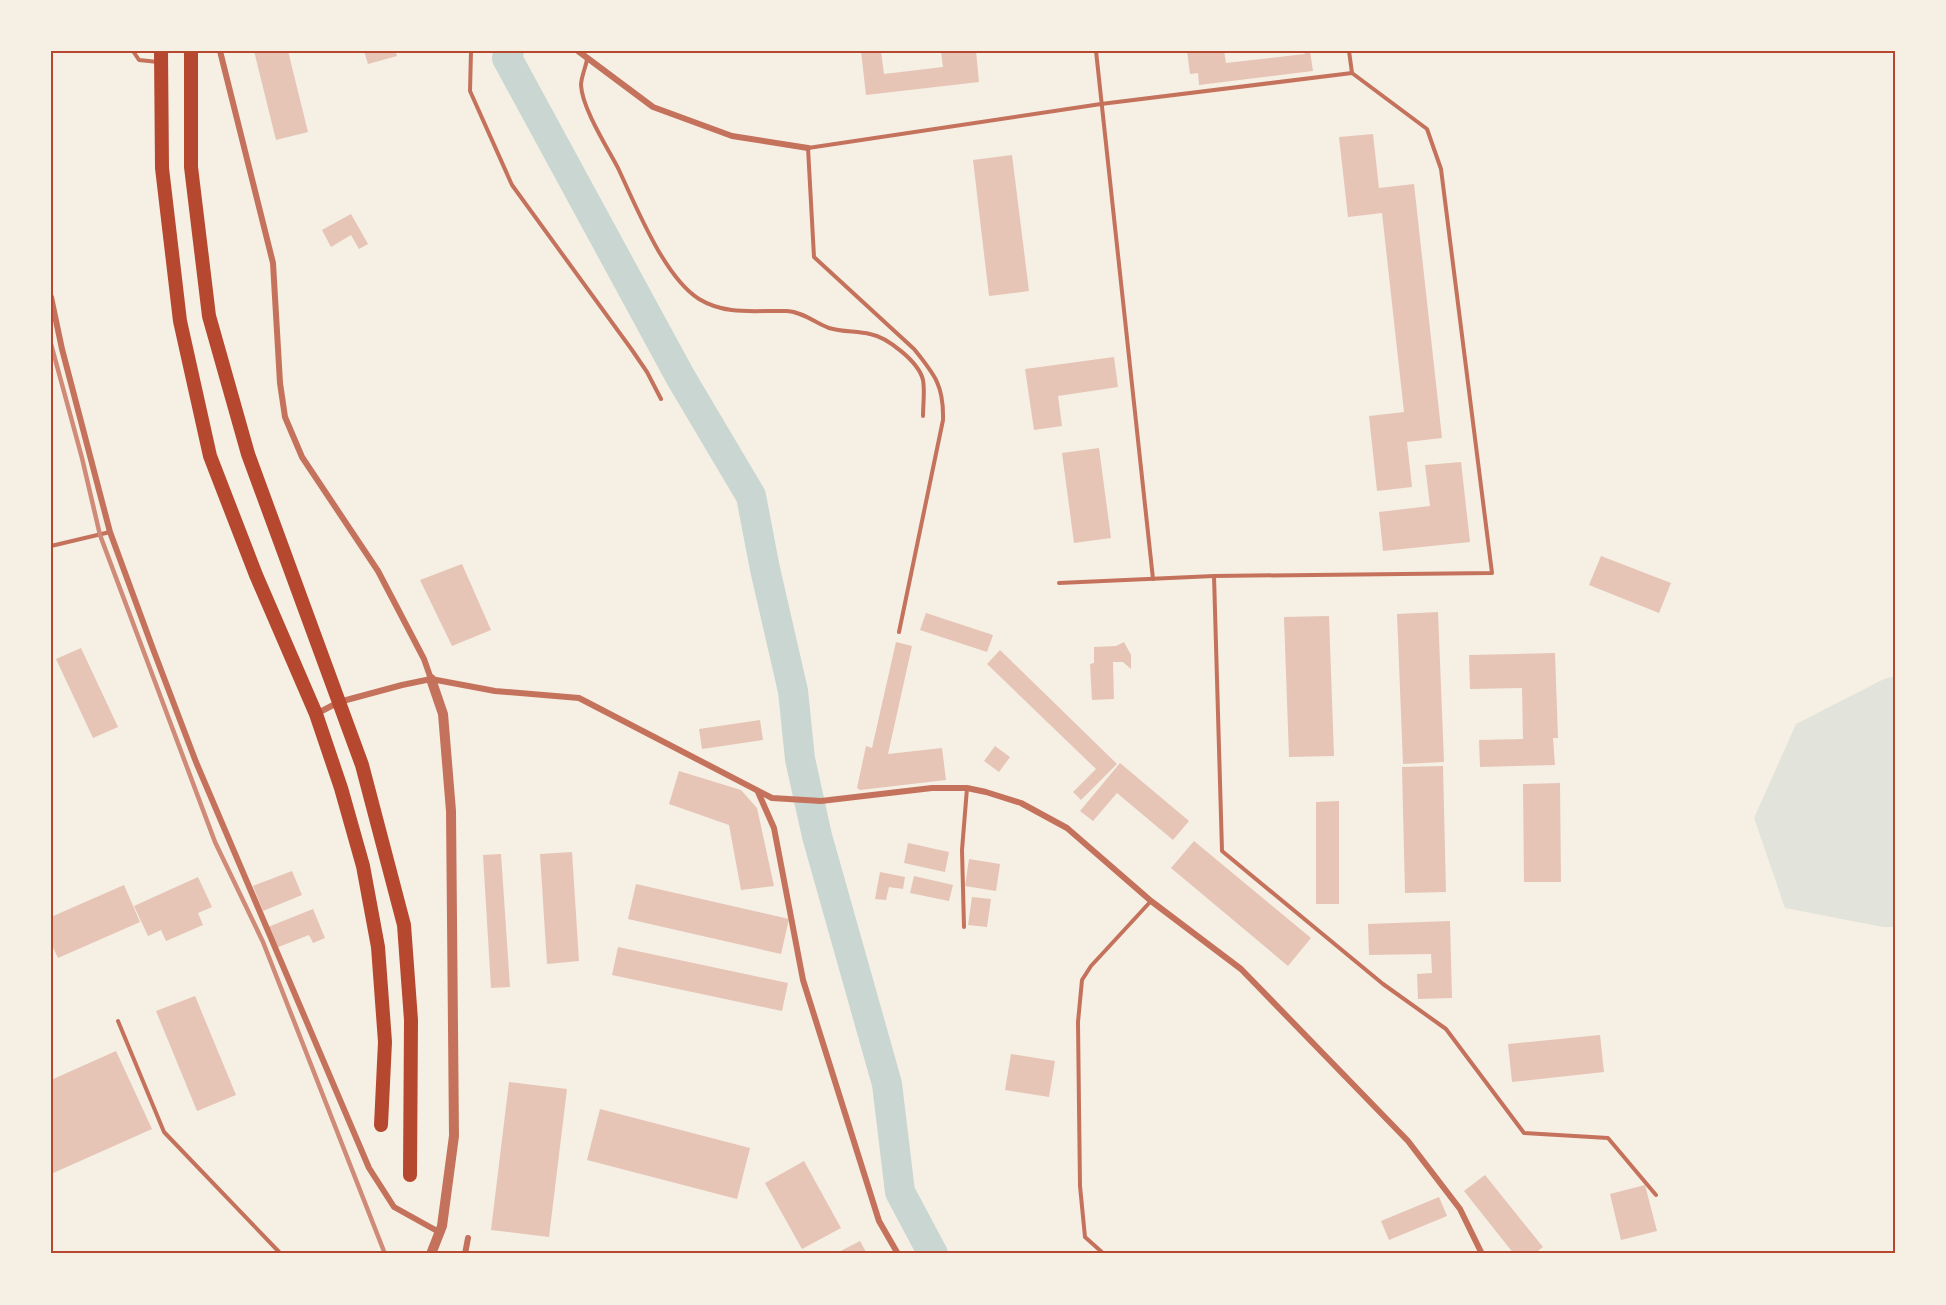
<svg xmlns="http://www.w3.org/2000/svg" width="1946" height="1305" font-family="Poppins,sans-serif">
  <style>
    .green { fill: #e2e4dc }
    .lines { fill: none; stroke-linecap: round; stroke-linejoin: round }
    .river { stroke: #c9d6d2; stroke-width: 30 }
    .building { fill: #e6c5b7 }
    .service { stroke: #c5725c; stroke-width: 4 }
    .minor { stroke: #c5725c; stroke-width: 6 }
    .tertiary { stroke: #c5725c; stroke-width: 10 }
    .trunk { stroke: #b5482f; stroke-width: 14 }
    .rail { stroke: #cf8b77; stroke-width: 4.5 }
    .neatline { fill: none; stroke: #b5482f; stroke-width: 2 }
  </style>
  <rect width="100%" height="100%" fill="#f6efe4"/>
  <!-- green -->
  <path class="green" d="M 1895,676 L 1895,927 L 1883,927 L 1785,908 L 1754,818 L 1796,724 L 1884,679 Z"/>
  <g class="lines">
    <!-- river -->
    <path class="river" d="M 509,51 L 507,58 L 681,378 L 751,496 L 765,569 L 793,691 L 800,759 L 817,836 L 887,1084 L 900,1192 L 933,1254"/>
  </g>
  <!-- building -->
  <g class="building">
    <path d="M 254,51 L 288,51 L 308,132 L 276,140 Z"/>
    <path d="M 364,51 L 395,51 L 397,56 L 368,64 Z"/>
    <path d="M 861,51 L 881,51 L 884,74 L 943,67 L 941,51 L 976,51 L 979,82 L 866,95 Z"/>
    <path d="M 1187,51 L 1224,51 L 1226,63 L 1305,54 L 1304,51 L 1310,51 L 1313,71 L 1199,85 L 1198,73 L 1190,74 Z"/>
    <path d="M 1373,134 L 1379,188 L 1414,184 L 1442,438 L 1407,442 L 1412,487 L 1377,491 L 1369,416 L 1404,412 L 1382,213 L 1348,217 L 1339,137 Z"/>
    <path d="M 1012,155 L 1029,291 L 989,296 L 973,160 Z"/>
    <path d="M 351,214 L 368,244 L 359,249 L 351,235 L 331,247 L 322,230 Z"/>
    <path d="M 1114,357 L 1118,387 L 1058,396 L 1062,426 L 1034,430 L 1025,369 Z"/>
    <path d="M 1099,448 L 1111,538 L 1074,543 L 1062,453 Z"/>
    <path d="M 1461,462 L 1470,542 L 1383,551 L 1379,512 L 1430,506 L 1425,465 Z"/>
    <path d="M 1601,556 L 1671,583 L 1659,613 L 1589,585 Z"/>
    <path d="M 462,564 L 491,630 L 452,646 L 420,580 Z"/>
    <path d="M 1438,612 L 1444,762 L 1403,764 L 1397,614 Z"/>
    <path d="M 926,613 L 993,635 L 987,652 L 920,630 Z"/>
    <path d="M 1329,616 L 1334,756 L 1289,757 L 1284,617 Z"/>
    <path d="M 896,642 L 912,646 L 888,754 L 942,748 L 946,780 L 860,790 L 857,788 L 866,746 L 872,748 Z"/>
    <path d="M 1124,642 L 1131,655 L 1131,669 L 1123,662 L 1113,662 L 1114,699 L 1092,700 L 1090,664 L 1094,663 L 1094,647 L 1116,646 Z"/>
    <path d="M 81,648 L 118,727 L 93,738 L 56,659 Z"/>
    <path d="M 1000,650 L 1117,764 L 1081,800 L 1073,792 L 1096,769 L 987,664 Z"/>
    <path d="M 1555,653 L 1558,738 L 1553,738 L 1555,765 L 1480,767 L 1479,740 L 1523,739 L 1522,688 L 1470,689 L 1469,655 Z"/>
    <path d="M 760,720 L 763,740 L 702,749 L 699,729 Z"/>
    <path d="M 995,746 L 1010,757 L 999,772 L 984,761 Z"/>
    <path d="M 1120,763 L 1189,821 L 1173,840 L 1117,793 L 1093,821 L 1080,811 Z"/>
    <path d="M 1443,766 L 1446,892 L 1405,893 L 1402,767 Z"/>
    <path d="M 679,771 L 741,790 L 757,808 L 774,886 L 741,890 L 729,825 L 669,804 Z"/>
    <path d="M 1560,783 L 1561,882 L 1524,882 L 1523,784 Z"/>
    <path d="M 1339,801 L 1339,904 L 1316,904 L 1316,802 Z"/>
    <path d="M 1194,841 L 1311,938 L 1288,966 L 1171,868 Z"/>
    <path d="M 908,843 L 949,852 L 945,872 L 904,863 Z"/>
    <path d="M 572,852 L 579,961 L 547,964 L 540,854 Z"/>
    <path d="M 501,854 L 510,987 L 491,988 L 483,855 Z"/>
    <path d="M 969,859 L 1000,864 L 996,891 L 965,886 Z"/>
    <path d="M 292,871 L 302,895 L 263,911 L 253,886 Z"/>
    <path d="M 880,872 L 905,877 L 903,889 L 889,887 L 886,900 L 875,899 Z"/>
    <path d="M 914,876 L 953,885 L 949,901 L 910,893 Z"/>
    <path d="M 198,877 L 212,907 L 198,913 L 203,925 L 166,941 L 161,930 L 148,936 L 134,906 Z"/>
    <path d="M 636,884 L 789,919 L 781,954 L 628,919 Z"/>
    <path d="M 124,885 L 140,922 L 58,958 L 51,943 L 51,917 Z"/>
    <path d="M 972,897 L 991,899 L 987,927 L 968,925 Z"/>
    <path d="M 313,909 L 325,938 L 313,943 L 309,935 L 276,948 L 268,927 Z"/>
    <path d="M 1450,921 L 1452,998 L 1418,999 L 1417,974 L 1432,973 L 1431,954 L 1369,955 L 1368,924 Z"/>
    <path d="M 618,947 L 788,983 L 782,1011 L 612,975 Z"/>
    <path d="M 195,996 L 236,1095 L 197,1111 L 156,1011 Z"/>
    <path d="M 1600,1035 L 1604,1072 L 1512,1082 L 1508,1044 Z"/>
    <path d="M 116,1051 L 152,1129 L 51,1174 L 51,1080 Z"/>
    <path d="M 1011,1054 L 1055,1061 L 1049,1097 L 1005,1090 Z"/>
    <path d="M 509,1082 L 567,1089 L 549,1237 L 491,1230 Z"/>
    <path d="M 600,1109 L 750,1148 L 737,1199 L 587,1160 Z"/>
    <path d="M 804,1161 L 841,1228 L 802,1249 L 765,1183 Z"/>
    <path d="M 1485,1175 L 1543,1247 L 1534,1254 L 1514,1254 L 1464,1191 Z"/>
    <path d="M 1645,1185 L 1657,1231 L 1621,1240 L 1610,1194 Z"/>
    <path d="M 1439,1197 L 1447,1216 L 1389,1240 L 1381,1221 Z"/>
    <path d="M 860,1241 L 867,1254 L 835,1254 Z"/>
  </g>
  <g class="lines">
    <!-- service -->
    <g class="service">
      <path d="M 133,51 L 139,60 L 158,62"/>
      <path d="M 471,51 L 470,91 L 512,185 L 632,350 L 647,372 L 661,399"/>
      <path d="M 1096,51 L 1153,579"/>
      <path d="M 1349,51 L 1352,73"/>
      <path d="M 587,59 C 586,67 581,77 581,85 C 582,108 607,147 618,168 C 636,206 664,277 699,299 C 727,316 756,310 787,311 C 803,312 815,323 829,328 C 842,332 857,331 870,334 C 887,337 919,362 923,380 C 925,391 923,405 923,416"/>
      <path d="M 51,546 L 110,532"/>
      <path d="M 1214,576 L 1222,851 L 1383,984 L 1446,1029 L 1524,1133 L 1608,1138 L 1656,1195"/>
      <path d="M 899,632 L 943,420 C 944,386 935,375 914,349 L 814,257 L 808,148 L 1101,104 L 1352,73 L 1427,129 L 1441,169 L 1492,573 L 1214,576 L 1059,583"/>
      <path d="M 964,927 L 962,850 L 967,788"/>
      <path d="M 118,1021 L 164,1132 L 281,1254"/>
      <path d="M 1104,1254 L 1085,1237 L 1080,1186 L 1079,1107 L 1078,1022 L 1082,980 L 1091,966 L 1151,901"/>
    </g>
    <!-- minor -->
    <g class="minor">
      <path d="M 220,51 L 273,263 L 280,383 L 285,417 L 302,457 L 378,571 L 424,659 L 431,679"/>
      <path d="M 578,51 L 653,107 L 732,136 L 808,148"/>
      <path d="M 51,297 L 62,349 L 110,532 L 153,649 L 196,762 L 369,1168 L 394,1207 L 439,1232"/>
      <path d="M 316,714 L 339,702 L 402,685 L 431,679 L 495,691 L 579,698 L 772,798 L 821,801 L 932,788 L 967,788 L 986,792 L 1021,803 L 1067,828 L 1151,901 L 1241,969 L 1408,1141 L 1460,1209 L 1482,1254"/>
      <path d="M 758,792 L 774,828 L 803,980 L 879,1221 L 898,1254"/>
      <path d="M 465,1254 L 468,1238"/>
    </g>
    <!-- tertiary -->
    <path class="tertiary" d="M 431,1254 L 442,1226 L 454,1136 L 451,811 L 443,714 L 431,679"/>
    <!-- trunk -->
    <g class="trunk">
      <path d="M 161,51 L 162,168 L 180,321 L 210,456 L 256,575 L 316,714 L 341,788 L 363,866 L 378,947 L 385,1042 L 381,1125"/>
      <path d="M 191,51 L 191,167 L 209,316 L 248,454 L 362,765 L 404,925 L 411,1020 L 410,1175"/>
    </g>
    <!-- rail -->
    <path class="rail" d="M 51,344 L 82,458 L 100,535 L 215,842 L 263,942 L 385,1254"/>
  </g>
  <!-- border -->
  <rect width="1946" height="1305" fill="none" stroke="#f6efe4" stroke-width="105"/>
  <rect x="52" y="52" width="1842" height="1200" class="neatline"/>
</svg>
